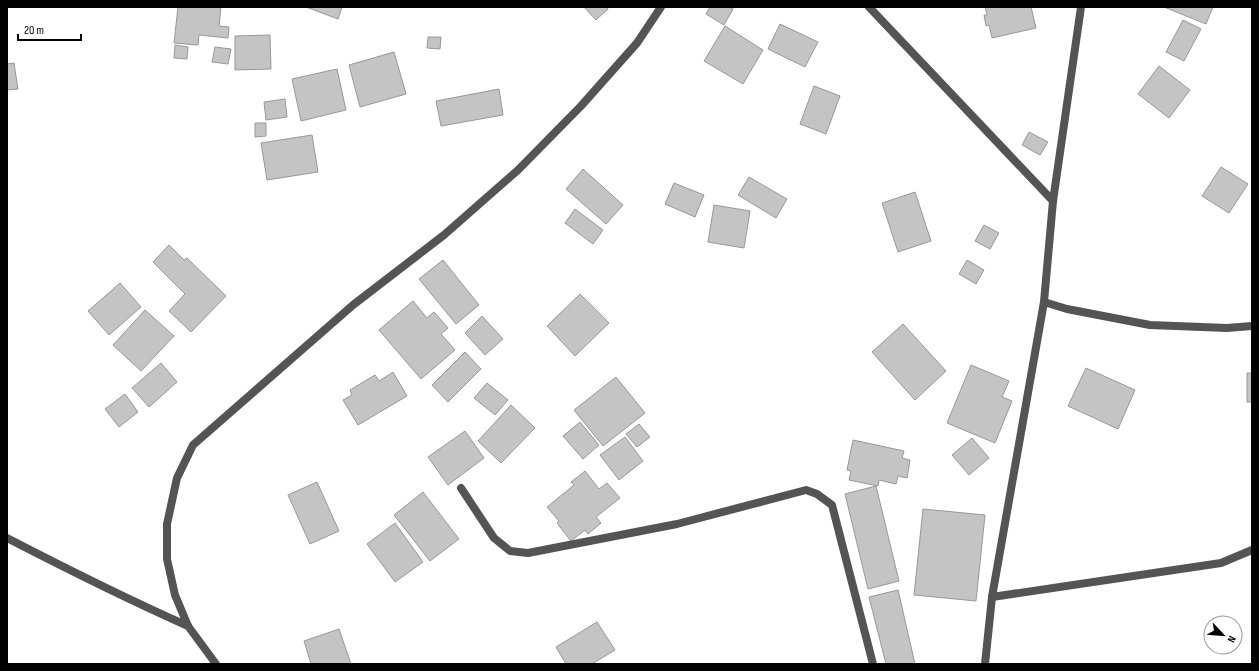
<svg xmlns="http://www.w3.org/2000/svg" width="1259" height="671" font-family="'Sofia Sans Condensed',sans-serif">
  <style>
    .building { fill: #c4c4c4; stroke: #989898 }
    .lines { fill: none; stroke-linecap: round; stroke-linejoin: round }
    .minor { stroke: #545454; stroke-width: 8 }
    .tertiary { stroke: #545454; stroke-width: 8 }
  </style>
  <rect width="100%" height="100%" fill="#fff"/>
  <!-- building -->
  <g class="building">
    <path d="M 178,7 L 221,7 L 219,26 L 229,27 L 228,38 L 199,35 L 198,45 L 174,43 Z"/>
    <path d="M 306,7 L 342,7 L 338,19 Z"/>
    <path d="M 584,7 L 607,7 L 608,9 L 596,20 Z"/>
    <path d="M 710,7 L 729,7 L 733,9 L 724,25 L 706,14 Z"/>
    <path d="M 985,7 L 1031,7 L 1036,28 L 992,38 L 989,25 L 986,26 L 984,15 L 987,15 Z"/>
    <path d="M 1164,7 L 1213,7 L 1206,24 Z"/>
    <path d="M 1183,20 L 1201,29 L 1184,61 L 1166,52 Z"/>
    <path d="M 780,24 L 818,42 L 805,67 L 768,49 Z"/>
    <path d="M 725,26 L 763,50 L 743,84 L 704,61 Z"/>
    <path d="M 270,35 L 271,69 L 235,70 L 235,36 Z"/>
    <path d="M 428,37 L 441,37 L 440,49 L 427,48 Z"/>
    <path d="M 175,45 L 188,47 L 187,59 L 174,58 Z"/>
    <path d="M 215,47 L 231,49 L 228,64 L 212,62 Z"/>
    <path d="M 394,52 L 406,94 L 360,107 L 349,65 Z"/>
    <path d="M 14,63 L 18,89 L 7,90 L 7,64 Z"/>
    <path d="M 1159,66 L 1190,90 L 1169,118 L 1138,94 Z"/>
    <path d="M 337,69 L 346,110 L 301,121 L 292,79 Z"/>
    <path d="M 814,86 L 840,96 L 826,134 L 800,124 Z"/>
    <path d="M 499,89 L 503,115 L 441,126 L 436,101 Z"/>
    <path d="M 285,99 L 287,117 L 266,120 L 264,102 Z"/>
    <path d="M 255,123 L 266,123 L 266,136 L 255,137 Z"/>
    <path d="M 1029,132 L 1048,142 L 1040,155 L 1022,145 Z"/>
    <path d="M 312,135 L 318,172 L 267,180 L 261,143 Z"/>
    <path d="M 1221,167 L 1248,184 L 1229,213 L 1202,196 Z"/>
    <path d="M 583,169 L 623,205 L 606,224 L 566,189 Z"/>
    <path d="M 749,177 L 787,199 L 776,218 L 738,195 Z"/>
    <path d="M 674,183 L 704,195 L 695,217 L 665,204 Z"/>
    <path d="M 915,192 L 931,241 L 898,252 L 882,203 Z"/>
    <path d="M 714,205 L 750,211 L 744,248 L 708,242 Z"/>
    <path d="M 575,209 L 603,230 L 593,244 L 565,223 Z"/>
    <path d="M 984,225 L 999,233 L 990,249 L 975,241 Z"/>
    <path d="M 169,245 L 184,260 L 187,258 L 226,296 L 191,332 L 169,311 L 185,294 L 153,262 Z"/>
    <path d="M 443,260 L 479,305 L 456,324 L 419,279 Z"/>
    <path d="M 967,260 L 984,270 L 976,284 L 959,274 Z"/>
    <path d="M 120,283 L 141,307 L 109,335 L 88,311 Z"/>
    <path d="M 580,294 L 609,323 L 575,356 L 547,326 Z"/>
    <path d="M 413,301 L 427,318 L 434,312 L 448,328 L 441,334 L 455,350 L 421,379 L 379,330 Z"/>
    <path d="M 145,310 L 174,336 L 141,371 L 113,345 Z"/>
    <path d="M 482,316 L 503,339 L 485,355 L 465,333 Z"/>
    <path d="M 903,324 L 946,371 L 915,400 L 872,352 Z"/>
    <path d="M 465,352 L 481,369 L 448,402 L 432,385 Z"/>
    <path d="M 161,363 L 177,382 L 149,407 L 132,388 Z"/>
    <path d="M 971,365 L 1009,381 L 1002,397 L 1012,401 L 995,443 L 947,423 Z"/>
    <path d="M 1086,368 L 1135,390 L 1118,429 L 1068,406 Z"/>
    <path d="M 393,372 L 407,396 L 358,425 L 343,400 L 352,395 L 350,390 L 375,375 L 379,381 Z"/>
    <rect x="1247" y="373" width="5" height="29"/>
    <path d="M 616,377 L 645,413 L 603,446 L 574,410 Z"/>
    <path d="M 487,383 L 508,400 L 495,415 L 474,398 Z"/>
    <path d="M 125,394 L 138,412 L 119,427 L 105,409 Z"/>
    <path d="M 511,405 L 535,428 L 501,463 L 478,441 Z"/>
    <path d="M 580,422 L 599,445 L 583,459 L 563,436 Z"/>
    <path d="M 639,424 L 650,437 L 637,447 L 626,434 Z"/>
    <path d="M 465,431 L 484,458 L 448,485 L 428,457 Z"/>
    <path d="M 625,437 L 643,461 L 619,480 L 600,455 Z"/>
    <path d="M 972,438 L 989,458 L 969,475 L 952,455 Z"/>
    <path d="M 853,440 L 904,451 L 902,458 L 910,460 L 907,478 L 898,476 L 896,484 L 879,480 L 878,486 L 849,480 L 851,471 L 847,470 Z"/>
    <path d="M 585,471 L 599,489 L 607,483 L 620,498 L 596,517 L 601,523 L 588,534 L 585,530 L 571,541 L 557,523 L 559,521 L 547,507 L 574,485 L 571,482 Z"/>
    <path d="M 317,482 L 339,531 L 310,544 L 288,495 Z"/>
    <path d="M 876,486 L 899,581 L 868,589 L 845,494 Z"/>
    <path d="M 423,492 L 459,539 L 430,561 L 394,515 Z"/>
    <path d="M 923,509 L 985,515 L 976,601 L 914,595 Z"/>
    <path d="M 395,523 L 423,562 L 395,582 L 367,544 Z"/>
    <path d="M 898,590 L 915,664 L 886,664 L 869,597 Z"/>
    <path d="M 597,622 L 615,650 L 592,664 L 566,664 L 556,647 Z"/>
    <path d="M 339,629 L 351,664 L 311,664 L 304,641 Z"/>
  </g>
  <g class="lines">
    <!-- minor -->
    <g class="minor">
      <path d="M 869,7 L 1053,201"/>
      <path d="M 1044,302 L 1067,309 L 1150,325 L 1227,328 L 1252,326"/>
      <path d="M 461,488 L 494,538 L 510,551 L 528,553 L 677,524 L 806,490 L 817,494 L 832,505 L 873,664"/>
      <path d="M 7,538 C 67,569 127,599 188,626"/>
      <path d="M 992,597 L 1221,563 L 1252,550"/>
      <path d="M 216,664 L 188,626 L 175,595 L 167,559 L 167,524 L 177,478 L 193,445 L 353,305 L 444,235 L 518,170 L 581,106 L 637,43 L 661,7"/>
    </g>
    <!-- tertiary -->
    <path class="tertiary" d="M 985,664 L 992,597 L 1044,302 L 1053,201 L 1081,7"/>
  </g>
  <!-- border -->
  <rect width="1259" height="671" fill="none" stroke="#000000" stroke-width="16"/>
  <!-- north arrow -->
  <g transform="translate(1223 635) rotate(116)"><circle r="19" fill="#ffffff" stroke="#999999"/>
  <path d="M0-3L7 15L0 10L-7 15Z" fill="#000000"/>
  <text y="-6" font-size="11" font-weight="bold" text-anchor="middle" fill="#000000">N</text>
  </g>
  <!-- scale -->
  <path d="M18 34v6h63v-6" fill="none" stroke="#000000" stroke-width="2"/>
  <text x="24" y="34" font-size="12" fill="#000000" stroke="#ffffff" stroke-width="3" paint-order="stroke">20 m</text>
</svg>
